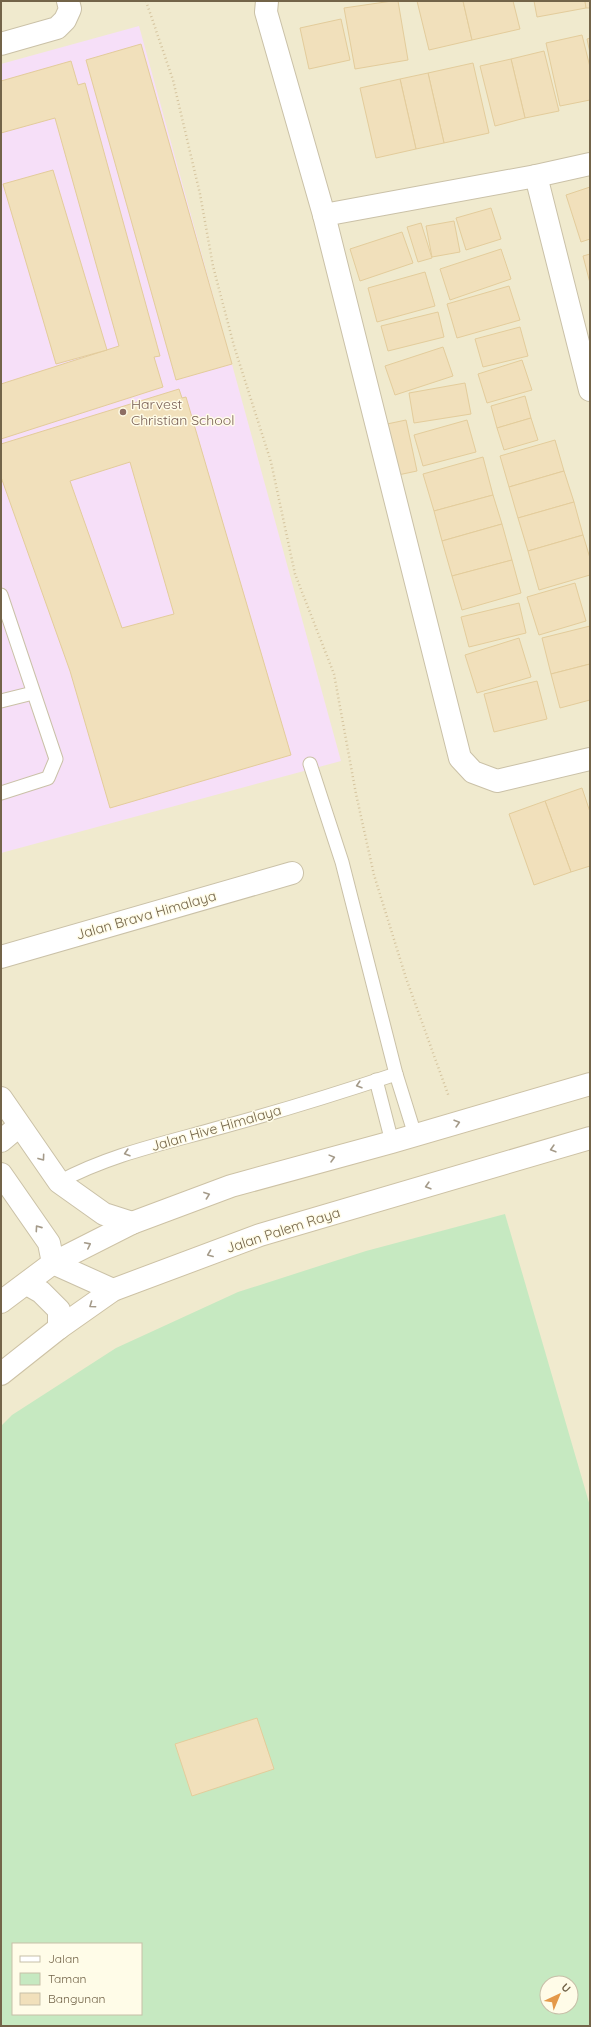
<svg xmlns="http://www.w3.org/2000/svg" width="591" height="2027" font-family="Quicksand,sans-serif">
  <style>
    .residential { fill: #f0eace; fill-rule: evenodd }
    .education { fill: #f6dff8 }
    .green { fill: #c6e9c1; fill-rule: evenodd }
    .building { fill: #f1e0bb; stroke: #e3cc9b; fill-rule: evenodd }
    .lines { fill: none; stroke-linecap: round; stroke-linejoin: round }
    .lane-casing { stroke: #cac1a7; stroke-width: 15 }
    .street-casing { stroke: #cac1a7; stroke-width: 24 }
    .secondary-casing { stroke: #cdc2a5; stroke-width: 24 }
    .path { stroke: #d5c49e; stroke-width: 2.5; stroke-dasharray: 1 3; stroke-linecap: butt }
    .lane { stroke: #fff; stroke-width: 13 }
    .street { stroke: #fff; stroke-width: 22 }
    .secondary { stroke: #fff; stroke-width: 22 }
    .oneway { stroke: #a49a89 }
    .education-dot { fill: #8d6e63; stroke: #fffce8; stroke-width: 1.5 }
    .labels { text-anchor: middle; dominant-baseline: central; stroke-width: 3; stroke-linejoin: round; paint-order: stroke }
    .education-label { font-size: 14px; fill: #785e54; stroke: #fffce8; text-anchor: start }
    .street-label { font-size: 14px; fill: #736449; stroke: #fffce8 }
  </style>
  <rect width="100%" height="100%" fill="#fcf9e2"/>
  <!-- residential -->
  <path class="residential" d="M 1,1 L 590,1 L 590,2026 L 1,2026 ZM 13,1944 L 141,1944 L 141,2014 L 13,2014 ZM 547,1983 L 571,1983 L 571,2007 L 547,2007 Z"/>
  <!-- education -->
  <path class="education" d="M 139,26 L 341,761 L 1,853 L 1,64 Z"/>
  <!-- green -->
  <path class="green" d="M 505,1214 L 590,1506 L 590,2026 L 1,2026 L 1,1426 L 12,1415 L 116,1348 L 238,1292 L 366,1251 ZM 13,1944 L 141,1944 L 141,2014 L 13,2014 ZM 547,1983 L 571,1983 L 571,2007 L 547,2007 Z"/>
  <!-- building -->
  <g class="building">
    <path d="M 392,1 L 398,1 L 408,60 L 355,69 L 344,8 Z"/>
    <path d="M 417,1 L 463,1 L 472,40 L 429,50 Z"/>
    <path d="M 463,1 L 513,1 L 520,29 L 472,40 Z"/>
    <path d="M 534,1 L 585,1 L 586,8 L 537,17 Z"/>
    <path d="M 585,1 L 590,1 L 590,8 L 586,8 Z"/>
    <path d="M 341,19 L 350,60 L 309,69 L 300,28 Z"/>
    <path d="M 582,35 L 590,67 L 590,100 L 560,106 L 546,43 Z"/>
    <path d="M 590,38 L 590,53 L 587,39 Z"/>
    <path d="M 141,44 L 232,364 L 176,380 L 86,60 Z"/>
    <path d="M 544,51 L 559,111 L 525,118 L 511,59 Z"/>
    <path d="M 511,59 L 525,118 L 495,126 L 480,66 Z"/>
    <path d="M 71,61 L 78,85 L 85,83 L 160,356 L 154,357 L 163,387 L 1,439 L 1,384 L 119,346 L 55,118 L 1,133 L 1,81 Z"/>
    <path d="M 473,63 L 489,133 L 444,143 L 428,73 Z"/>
    <path d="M 428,73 L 444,143 L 416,149 L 400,79 Z"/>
    <path d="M 400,79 L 416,149 L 376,158 L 360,88 Z"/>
    <path d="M 53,170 L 107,350 L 56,364 L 3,184 Z"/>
    <path d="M 590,187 L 590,239 L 581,242 L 566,195 Z"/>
    <path d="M 491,208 L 501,239 L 466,250 L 456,218 Z"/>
    <path d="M 454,221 L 460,252 L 432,257 L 426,226 Z"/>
    <path d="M 421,223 L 432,258 L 418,262 L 407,227 Z"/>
    <path d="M 402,232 L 413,263 L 360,281 L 350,249 Z"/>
    <path d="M 501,249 L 511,279 L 450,300 L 440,269 Z"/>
    <path d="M 590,254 L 590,283 L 583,256 Z"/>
    <path d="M 425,272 L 435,306 L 377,322 L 368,288 Z"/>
    <path d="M 509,286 L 520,320 L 457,338 L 447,304 Z"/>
    <path d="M 438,312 L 444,337 L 388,351 L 381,326 Z"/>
    <path d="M 520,327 L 528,356 L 483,367 L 475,339 Z"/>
    <path d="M 443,347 L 453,376 L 395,395 L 385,366 Z"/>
    <path d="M 522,360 L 532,390 L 487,403 L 478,374 Z"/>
    <path d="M 465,383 L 471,414 L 414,423 L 409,393 Z"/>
    <path d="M 179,389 L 182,398 L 186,397 L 291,755 L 110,808 L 70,671 L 1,477 L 1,444 ZM 130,462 L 174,614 L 122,628 L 70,481 Z"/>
    <path d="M 525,396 L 531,418 L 497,428 L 491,406 Z"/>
    <path d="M 531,418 L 538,440 L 504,450 L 497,428 Z"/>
    <path d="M 406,420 L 417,471 L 398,475 L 387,424 Z"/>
    <path d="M 467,420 L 476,452 L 423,466 L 414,435 Z"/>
    <path d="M 555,440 L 564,471 L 509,487 L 500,456 Z"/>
    <path d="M 483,457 L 493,495 L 434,511 L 423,474 Z"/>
    <path d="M 564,471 L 574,502 L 518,518 L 509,487 Z"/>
    <path d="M 493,495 L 502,524 L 442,541 L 434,511 Z"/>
    <path d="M 574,502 L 583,535 L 528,551 L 518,518 Z"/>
    <path d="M 502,524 L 512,560 L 452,576 L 442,541 Z"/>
    <path d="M 583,535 L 590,558 L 590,575 L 539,590 L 528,551 Z"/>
    <path d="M 512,560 L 521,593 L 462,610 L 452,576 Z"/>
    <path d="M 575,583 L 586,621 L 539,635 L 527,597 Z"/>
    <path d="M 519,603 L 526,633 L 469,647 L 461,617 Z"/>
    <path d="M 590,626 L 590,664 L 551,674 L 542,638 Z"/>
    <path d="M 519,638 L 531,677 L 477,693 L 465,655 Z"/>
    <path d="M 590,664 L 590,700 L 560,708 L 551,674 Z"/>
    <path d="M 537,681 L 547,719 L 494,732 L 484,694 Z"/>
    <path d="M 582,788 L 590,812 L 590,866 L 571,872 L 545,801 Z"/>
    <path d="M 545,801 L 571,872 L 534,885 L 509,814 Z"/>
    <path d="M 257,1718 L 274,1769 L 192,1796 L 175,1744 Z"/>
  </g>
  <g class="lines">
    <defs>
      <g id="lane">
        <path d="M 1,595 L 56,759 L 48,778 L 1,793"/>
        <path d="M 1,701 L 33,693"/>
        <path d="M 310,764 L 342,862 L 396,1074 L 415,1135"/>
        <path d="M 376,1080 L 392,1142"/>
        <path d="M 59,1182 C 111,1154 166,1143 222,1127 C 281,1111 339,1093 396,1074"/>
      </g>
      <g id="street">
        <path d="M 267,1 L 266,12 L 324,215 L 460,758 L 473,772 L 497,781 L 590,759"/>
        <path d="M 1,44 L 57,28 L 65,20 L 70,9 L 68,1"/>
        <path d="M 536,176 L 590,390"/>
        <path d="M 324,215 L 536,176 L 590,164"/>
        <path d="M 1,957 L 292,873"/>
        <path d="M 1,1098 L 59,1182 L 104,1214 L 132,1223"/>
        <path d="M 1,1141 L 19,1126"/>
        <path d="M 1,1174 L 49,1243 L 53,1263 L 113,1290"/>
        <path d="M 27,1284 L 41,1292 L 59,1310 L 59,1328"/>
      </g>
      <g id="secondary">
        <path d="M 1,1302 L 53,1263 L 132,1223 L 231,1186 L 392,1142 L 590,1084"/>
        <path d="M 1,1374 L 59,1328 L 113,1290 L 260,1235 L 590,1138"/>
      </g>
    </defs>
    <!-- lane casing -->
    <use href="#lane" class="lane-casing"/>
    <!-- street casing -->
    <use href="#street" class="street-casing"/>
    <!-- secondary casing -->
    <use href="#secondary" class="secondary-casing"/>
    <!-- path -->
    <path class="path" d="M 146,1 L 173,80 L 200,194 L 213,266 L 234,346 L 271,462 L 295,574 L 334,674 L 356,794 L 374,875 L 406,978 L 449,1097"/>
    <!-- lane -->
    <use href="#lane" class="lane"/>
    <!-- street -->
    <use href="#street" class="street"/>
    <!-- secondary -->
    <use href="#secondary" class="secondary"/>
  </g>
  <!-- one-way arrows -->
  <defs><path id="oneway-chevron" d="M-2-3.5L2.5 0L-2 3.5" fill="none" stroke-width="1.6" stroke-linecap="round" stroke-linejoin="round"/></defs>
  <g class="oneway">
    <use href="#oneway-chevron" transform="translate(359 1085) rotate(163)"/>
    <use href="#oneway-chevron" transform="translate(457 1123) rotate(-16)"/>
    <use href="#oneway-chevron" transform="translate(553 1149) rotate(164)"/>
    <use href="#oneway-chevron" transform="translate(127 1153) rotate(163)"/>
    <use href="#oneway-chevron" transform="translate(42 1158) rotate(54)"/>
    <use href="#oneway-chevron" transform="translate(332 1158) rotate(-15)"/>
    <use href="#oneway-chevron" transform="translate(428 1186) rotate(164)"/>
    <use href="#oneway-chevron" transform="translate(207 1195) rotate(-20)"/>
    <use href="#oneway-chevron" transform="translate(38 1228) rotate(-125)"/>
    <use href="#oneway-chevron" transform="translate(88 1245) rotate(-27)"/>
    <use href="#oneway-chevron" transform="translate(210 1254) rotate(159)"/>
    <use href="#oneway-chevron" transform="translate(92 1305) rotate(145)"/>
  </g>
  <!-- markers -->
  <circle class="education-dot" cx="123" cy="412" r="4"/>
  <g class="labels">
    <!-- education labels -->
    <g class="education-label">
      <text x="131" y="404">Harvest<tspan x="131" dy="16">Christian School</tspan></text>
    </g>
    <!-- street labels -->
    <g class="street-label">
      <text transform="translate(146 915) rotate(-16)">Jalan Brava Himalaya</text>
      <text transform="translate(216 1128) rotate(-16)">Jalan Hive Himalaya</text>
      <text transform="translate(283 1230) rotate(-18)">Jalan Palem Raya</text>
    </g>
  </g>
  <!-- border -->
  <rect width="591" height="2027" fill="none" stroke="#736449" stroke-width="4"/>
  <!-- legend -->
  <rect x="12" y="1943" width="130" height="72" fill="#fffce8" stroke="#c7bfa8"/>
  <rect x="20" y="1956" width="20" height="6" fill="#ffffff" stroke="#c7bfa8"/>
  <text x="48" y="1963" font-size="12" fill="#736449">Jalan</text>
  <rect x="20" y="1973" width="20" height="12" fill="#c6e9c1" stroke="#c7bfa8"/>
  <text x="48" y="1983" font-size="12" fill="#736449">Taman</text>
  <rect x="20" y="1993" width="20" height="12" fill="#f1e0bb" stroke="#c7bfa8"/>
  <text x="48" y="2003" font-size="12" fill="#736449">Bangunan</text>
  <!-- north arrow -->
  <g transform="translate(559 1995) rotate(44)"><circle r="19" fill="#fffce8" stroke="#c7bfa8"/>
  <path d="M0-3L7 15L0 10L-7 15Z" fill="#e49949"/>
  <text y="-6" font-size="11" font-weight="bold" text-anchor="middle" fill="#736449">U</text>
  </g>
</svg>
